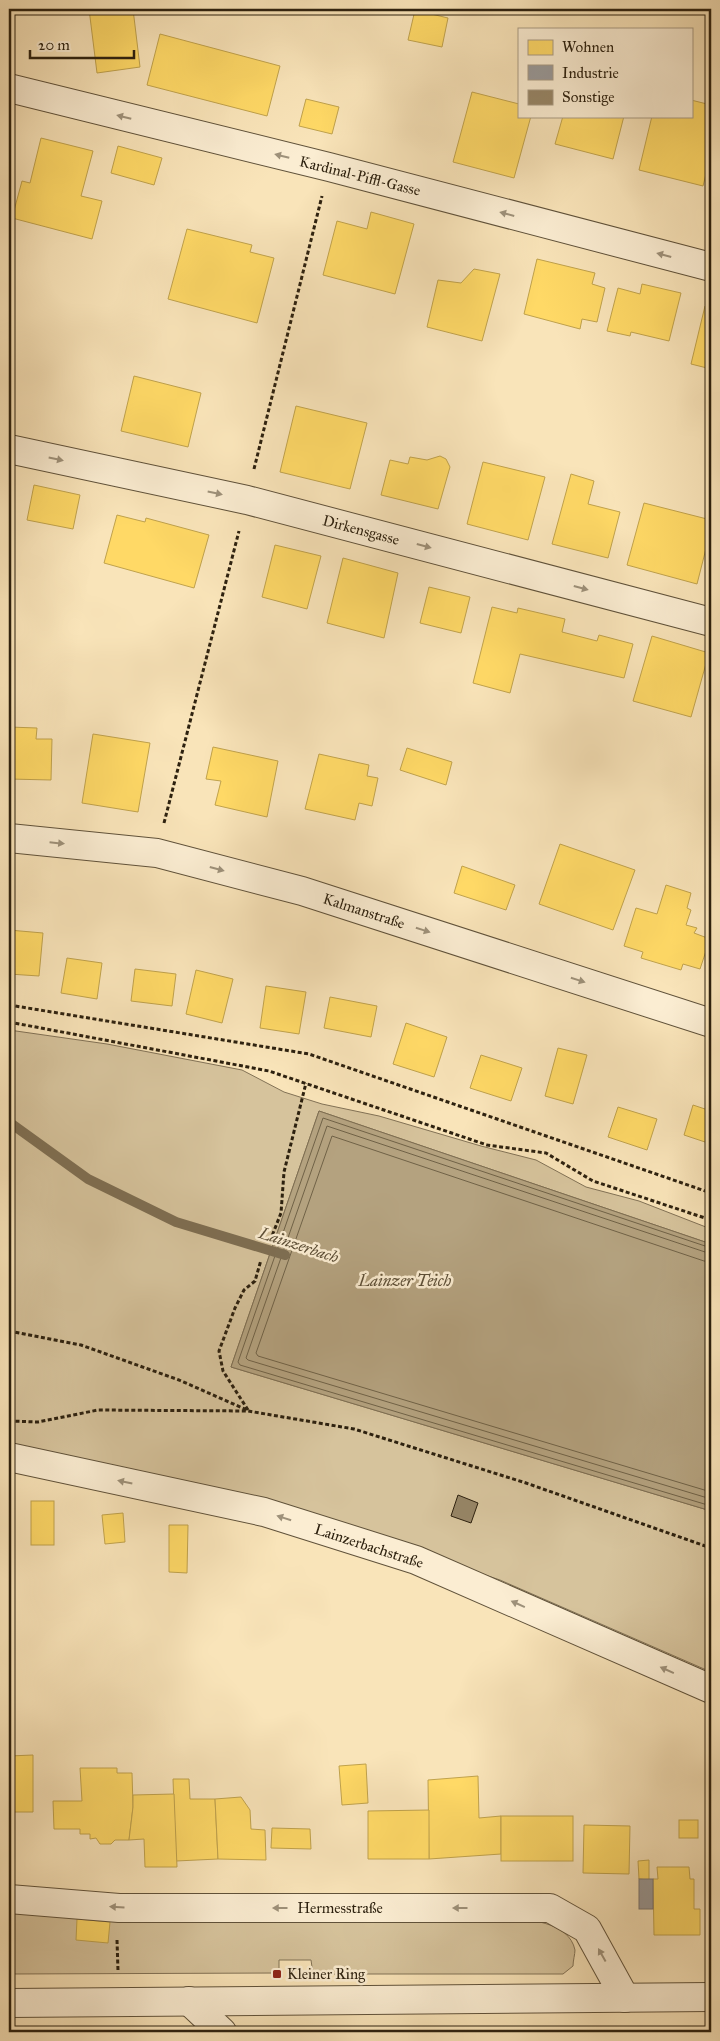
<svg xmlns="http://www.w3.org/2000/svg" width="720" height="2041" font-family="'IM FELL Great Primer',serif">
  <style>
    .green { fill: #d6c39c; stroke: #827256 }
    .water { fill: #b4a27f; stroke: #7e6e52 }
    .homes { fill: #ffd966; stroke: #c0a24c }
    .industry { fill: #999; stroke: #797570 }
    .lines { fill: none; stroke-linecap: round; stroke-linejoin: round }
    .shore { stroke: #706247; stroke-width: 1 }
    .stream { stroke: #7e6e52; stroke-width: 10 }
    .building { fill: #978667; stroke: #2d210f }
    .minor-casing { stroke: #60523a; stroke-width: 30 }
    .path { stroke: #2d210f; stroke-width: 3; stroke-dasharray: 4 2.5; stroke-linecap: butt }
    .minor { stroke: #fbedd2; stroke-width: 28 }
    .oneway { fill: #9e917a }
    .poi-dot { fill: #8f2418; stroke: #fbedd2; stroke-width: 2 }
    .labels { text-anchor: middle; dominant-baseline: central; stroke-width: 5; stroke-linejoin: round; paint-order: stroke }
    .street-label { font-size: 15px; fill: #2d210f; stroke: #fbedd2 }
    .poi-label { font-size: 15px; fill: #2d210f; stroke: #fbedd2; text-anchor: start }
    .water-label { font-size: 16px; font-style: italic; fill: #5c4e36; stroke: #fbedd2 }
  </style>
  <rect width="100%" height="100%" fill="#f9e4b9"/>
  <filter id="stains"><feTurbulence type="fractalNoise" baseFrequency=".004" numOctaves="4"/><feColorMatrix values="0 0 0 0 .2 0 0 0 0 .09 0 0 0 0 .02 0 0 0 .5 -.17"/></filter>
  <radialGradient id="worn" r=".72"><stop offset=".6" stop-color="#630" stop-opacity="0"/><stop offset="1" stop-color="#630" stop-opacity=".3"/></radialGradient>
  <!-- green -->
  <g class="green">
    <path d="M 9,1030 L 107,1044 L 242,1070 L 284,1092 L 322,1104 L 379,1116 L 481,1146 L 536,1160 L 586,1187 L 639,1201 L 711,1229 L 711,1244 L 319,1111 L 231,1367 L 711,1511 L 711,1672 L 500,1580 L 317,1518 L 9,1447 Z"/>
    <path d="M 9,1912 L 504,1916 C 527,1920 569,1921 575,1950 C 575,1954 573,1961 573,1966 L 563,1974 L 313,1974 L 311,1960 L 279,1960 L 279,1973 L 9,1974 Z"/>
  </g>
  <!-- water -->
  <path class="water" d="M 319,1111 L 711,1244 L 711,1511 L 231,1367 Z"/>
  <!-- homes -->
  <g class="homes">
    <path d="M 89,9 L 133,9 L 140,67 L 97,73 Z"/>
    <path d="M 415,10 L 448,18 L 442,47 L 408,40 Z"/>
    <path d="M 160,34 L 280,66 L 267,116 L 147,85 Z"/>
    <path d="M 472,92 L 519,104 L 519,116 L 531,116 L 514,178 L 453,162 Z"/>
    <path d="M 306,99 L 339,107 L 332,134 L 299,126 Z"/>
    <path d="M 691,100 L 711,105 L 711,154 L 703,186 L 639,170 L 652,116 L 691,116 Z"/>
    <path d="M 563,116 L 624,116 L 613,159 L 555,144 Z"/>
    <path d="M 41,138 L 93,151 L 81,196 L 102,201 L 92,239 L 12,218 L 22,181 L 30,183 Z"/>
    <path d="M 118,146 L 162,158 L 154,185 L 111,173 Z"/>
    <path d="M 371,212 L 414,224 L 395,294 L 323,275 L 337,221 L 367,229 Z"/>
    <path d="M 187,229 L 252,245 L 250,252 L 274,258 L 257,323 L 168,299 Z"/>
    <path d="M 537,259 L 595,273 L 592,284 L 605,288 L 597,322 L 582,319 L 580,329 L 524,314 Z"/>
    <path d="M 474,269 L 500,274 L 482,341 L 427,327 L 438,280 L 461,283 Z"/>
    <path d="M 642,284 L 681,293 L 669,341 L 631,332 L 630,336 L 607,331 L 618,288 L 640,294 Z"/>
    <path d="M 705,306 L 711,308 L 711,369 L 691,364 Z"/>
    <path d="M 134,376 L 201,393 L 188,447 L 121,431 Z"/>
    <path d="M 296,406 L 367,423 L 350,489 L 280,472 Z"/>
    <path d="M 440,456 L 446,459 L 450,467 L 438,509 L 381,495 L 390,460 L 408,464 L 410,457 L 427,460 Z"/>
    <path d="M 483,462 L 545,477 L 528,540 L 467,524 Z"/>
    <path d="M 571,474 L 594,481 L 588,504 L 620,512 L 608,558 L 552,544 Z"/>
    <path d="M 34,485 L 80,495 L 73,529 L 27,520 Z"/>
    <path d="M 644,503 L 711,520 L 711,529 L 697,584 L 627,565 Z"/>
    <path d="M 117,515 L 145,522 L 146,518 L 209,535 L 194,588 L 104,563 Z"/>
    <path d="M 275,545 L 321,556 L 307,609 L 262,597 Z"/>
    <path d="M 343,558 L 398,573 L 384,638 L 327,623 Z"/>
    <path d="M 429,587 L 470,597 L 461,633 L 420,623 Z"/>
    <path d="M 492,607 L 517,613 L 518,608 L 565,619 L 562,632 L 597,641 L 599,635 L 633,644 L 624,678 L 520,654 L 510,693 L 473,683 Z"/>
    <path d="M 652,636 L 709,653 L 691,717 L 633,701 Z"/>
    <path d="M 9,727 L 37,728 L 36,739 L 52,739 L 51,780 L 9,779 Z"/>
    <path d="M 93,734 L 150,743 L 138,812 L 82,803 Z"/>
    <path d="M 213,747 L 278,761 L 267,817 L 215,805 L 221,781 L 206,779 Z"/>
    <path d="M 407,748 L 452,762 L 446,785 L 400,770 Z"/>
    <path d="M 319,754 L 369,765 L 367,776 L 378,778 L 372,806 L 359,803 L 355,820 L 305,809 Z"/>
    <path d="M 560,844 L 635,870 L 613,930 L 539,904 Z"/>
    <path d="M 462,866 L 515,885 L 506,910 L 454,893 Z"/>
    <path d="M 666,885 L 691,893 L 687,908 L 691,910 L 686,925 L 697,928 L 694,933 L 710,939 L 700,969 L 683,964 L 681,970 L 641,958 L 643,952 L 624,946 L 636,908 L 657,914 Z"/>
    <path d="M 9,930 L 43,933 L 39,976 L 9,974 Z"/>
    <path d="M 67,958 L 102,963 L 97,999 L 61,993 Z"/>
    <path d="M 135,969 L 176,974 L 172,1006 L 131,1001 Z"/>
    <path d="M 196,970 L 233,979 L 222,1023 L 186,1014 Z"/>
    <path d="M 266,986 L 306,992 L 299,1034 L 260,1028 Z"/>
    <path d="M 330,997 L 377,1006 L 371,1037 L 324,1028 Z"/>
    <path d="M 406,1023 L 447,1037 L 434,1077 L 393,1064 Z"/>
    <path d="M 558,1048 L 587,1055 L 573,1104 L 545,1096 Z"/>
    <path d="M 481,1055 L 522,1068 L 511,1101 L 470,1088 Z"/>
    <path d="M 693,1105 L 711,1111 L 711,1144 L 684,1135 Z"/>
    <path d="M 618,1107 L 657,1119 L 647,1150 L 608,1137 Z"/>
    <rect x="31" y="1501" width="23" height="44"/>
    <path d="M 123,1513 L 125,1542 L 105,1544 L 102,1515 Z"/>
    <path d="M 169,1525 L 188,1525 L 187,1573 L 169,1572 Z"/>
    <path d="M 33,1755 L 33,1812 L 9,1812 L 9,1756 Z"/>
    <path d="M 366,1764 L 368,1803 L 342,1805 L 339,1766 Z"/>
    <path d="M 80,1768 L 117,1768 L 117,1773 L 132,1773 L 133,1807 L 129,1840 L 115,1840 L 111,1844 L 100,1844 L 96,1838 L 90,1839 L 90,1834 L 80,1834 L 80,1829 L 54,1829 L 53,1801 L 82,1801 Z"/>
    <path d="M 478,1776 L 479,1818 L 501,1816 L 501,1854 L 429,1859 L 428,1780 Z"/>
    <path d="M 173,1779 L 189,1779 L 190,1799 L 215,1799 L 218,1859 L 176,1861 Z"/>
    <path d="M 174,1794 L 177,1867 L 145,1867 L 144,1839 L 129,1840 L 133,1807 L 133,1795 Z"/>
    <path d="M 241,1797 L 250,1810 L 251,1829 L 265,1830 L 266,1860 L 218,1859 L 215,1799 Z"/>
    <path d="M 429,1810 L 429,1859 L 368,1859 L 368,1811 Z"/>
    <rect x="501" y="1816" width="72" height="45"/>
    <rect x="679" y="1820" width="19" height="18"/>
    <path d="M 584,1825 L 630,1826 L 629,1874 L 583,1873 Z"/>
    <path d="M 272,1828 L 310,1829 L 311,1849 L 271,1848 Z"/>
    <path d="M 649,1860 L 649,1880 L 639,1879 L 638,1861 Z"/>
    <path d="M 657,1867 L 689,1867 L 690,1879 L 694,1879 L 694,1909 L 700,1909 L 700,1935 L 654,1935 L 653,1879 L 658,1879 Z"/>
    <path d="M 77,1919 L 110,1922 L 108,1943 L 76,1940 Z"/>
  </g>
  <!-- industry -->
  <rect class="industry" x="639" y="1879" width="14" height="30"/>
  <g class="lines">
    <!-- shore -->
    <g class="shore">
      <path d="M 711,1248 L 323,1118 L 238,1362 L 240,1365 L 711,1506"/>
      <path d="M 711,1254 L 327,1126 L 246,1358 L 248,1360 L 711,1499"/>
      <path d="M 711,1262 L 704,1261 L 332,1136 L 256,1353 L 258,1356 L 711,1492"/>
    </g>
    <!-- stream -->
    <path class="stream" d="M 9,1122 L 88,1179 L 176,1222 L 285,1255"/>
  </g>
  <!-- building -->
  <path class="building" d="M 458,1495 L 478,1503 L 471,1523 L 451,1516 Z"/>
  <g class="lines">
    <defs>
      <g id="minor">
        <path d="M 9,88 L 329,167 L 711,267"/>
        <path d="M 9,449 L 247,500 L 711,622"/>
        <path d="M 9,838 L 157,853 L 302,891 L 711,1023"/>
        <path d="M 9,1457 L 264,1512 L 416,1560 L 711,1689"/>
        <path d="M 9,1899 L 119,1908 L 550,1908 L 587,1929 L 625,1998"/>
        <path d="M 189,2001 L 222,2032"/>
        <path d="M 9,2003 L 711,1997"/>
      </g>
    </defs>
    <!-- minor casing -->
    <use href="#minor" class="minor-casing"/>
    <!-- path -->
    <g class="path">
      <path d="M 254,469 L 322,196"/>
      <path d="M 164,823 L 239,531"/>
      <path d="M 9,1005 L 309,1054 L 711,1193"/>
      <path d="M 9,1022 L 269,1071 L 487,1145 L 546,1153 L 593,1181 L 711,1220"/>
      <path d="M 270,1241 L 281,1213 L 284,1172 L 306,1083"/>
      <path d="M 9,1331 L 81,1345 L 179,1380 L 247,1410"/>
      <path d="M 248,1410 L 223,1371 L 219,1351 L 235,1308 L 244,1290 L 255,1281 L 261,1260"/>
      <path d="M 9,1421 L 38,1422 L 98,1410 L 248,1411 L 354,1429 L 526,1483 L 711,1548"/>
      <path d="M 117,1940 L 118,1971"/>
    </g>
    <!-- minor -->
    <use href="#minor" class="minor"/>
  </g>
  <!-- one-way arrows -->
  <defs><path id="oneway-solid" d="M-6-.8H1V-3.2L6.5 0L1 3.2V.8H-6Z" transform="scale(1.25)"/></defs>
  <g class="oneway">
    <use href="#oneway-solid" transform="translate(124 117) rotate(-166)"/>
    <use href="#oneway-solid" transform="translate(282 156) rotate(-166)"/>
    <use href="#oneway-solid" transform="translate(507 214) rotate(-165)"/>
    <use href="#oneway-solid" transform="translate(664 255) rotate(-165)"/>
    <use href="#oneway-solid" transform="translate(56 459) rotate(12)"/>
    <use href="#oneway-solid" transform="translate(215 493) rotate(12)"/>
    <use href="#oneway-solid" transform="translate(424 546) rotate(15)"/>
    <use href="#oneway-solid" transform="translate(581 588) rotate(15)"/>
    <use href="#oneway-solid" transform="translate(57 843) rotate(6)"/>
    <use href="#oneway-solid" transform="translate(217 869) rotate(15)"/>
    <use href="#oneway-solid" transform="translate(423 930) rotate(18)"/>
    <use href="#oneway-solid" transform="translate(578 980) rotate(18)"/>
    <use href="#oneway-solid" transform="translate(125 1482) rotate(-168)"/>
    <use href="#oneway-solid" transform="translate(284 1518) rotate(-162)"/>
    <use href="#oneway-solid" transform="translate(518 1604) rotate(-156)"/>
    <use href="#oneway-solid" transform="translate(667 1670) rotate(-156)"/>
    <use href="#oneway-solid" transform="translate(117 1907) rotate(-177)"/>
    <use href="#oneway-solid" transform="translate(280 1908) rotate(-180)"/>
    <use href="#oneway-solid" transform="translate(460 1908) rotate(-180)"/>
    <use href="#oneway-solid" transform="translate(602 1955) rotate(-119)"/>
  </g>
  <!-- markers -->
  <rect class="poi-dot" x="272" y="1969" width="10" height="10" rx="2.5"/>
  <g class="labels">
    <!-- street labels -->
    <g class="street-label">
      <text transform="translate(360 176) rotate(14)">Kardinal-Piffl-Gasse</text>
      <text transform="translate(361 530) rotate(15)">Dirkensgasse</text>
      <text transform="translate(364 911) rotate(18)">Kalmanstraße</text>
      <text transform="translate(369 1546) rotate(18)">Lainzerbachstraße</text>
      <text x="340" y="1908">Hermesstraße</text>
    </g>
    <!-- poi labels -->
    <g class="poi-label">
      <text x="287" y="1974">Kleiner Ring</text>
    </g>
    <!-- water labels -->
    <g class="water-label">
      <text transform="translate(299 1245) rotate(18)">Lainzerbach</text>
      <text x="405" y="1280">Lainzer Teich</text>
    </g>
  </g>
  <!-- margin -->
  <rect width="720" height="2041" fill="none" stroke="#f9e4b9" stroke-width="30"/>
  <rect x="10" y="10" width="700" height="2021" fill="none" stroke="#2d210f" stroke-width="2.5"/>
  <rect x="15" y="15" width="690" height="2011" fill="none" stroke="#2d210f"/>
  <!-- legend -->
  <rect x="518" y="28" width="175" height="90" fill="#fbedd2" stroke="#a99b84"/>
  <rect x="528" y="40" width="25" height="15" fill="#ffd966" stroke="#a99b84"/>
  <text x="562" y="52" font-size="15" fill="#2d210f">Wohnen</text>
  <rect x="528" y="65" width="25" height="15" fill="#999999" stroke="#a99b84"/>
  <text x="562" y="78" font-size="15" fill="#2d210f">Industrie</text>
  <rect x="528" y="90" width="25" height="15" fill="#978667" stroke="#a99b84"/>
  <text x="562" y="102" font-size="15" fill="#2d210f">Sonstige</text>
  <!-- scale -->
  <path d="M30 50v8h104v-8" fill="none" stroke="#2d210f" stroke-width="2.5"/>
  <text x="38" y="50" font-size="15" fill="#2d210f" stroke="#fbedd2" stroke-width="4" paint-order="stroke">20 m</text>
  <rect width="100%" height="100%" filter="url(#stains)"/>
  <rect width="100%" height="100%" fill="url(#worn)"/>
</svg>
